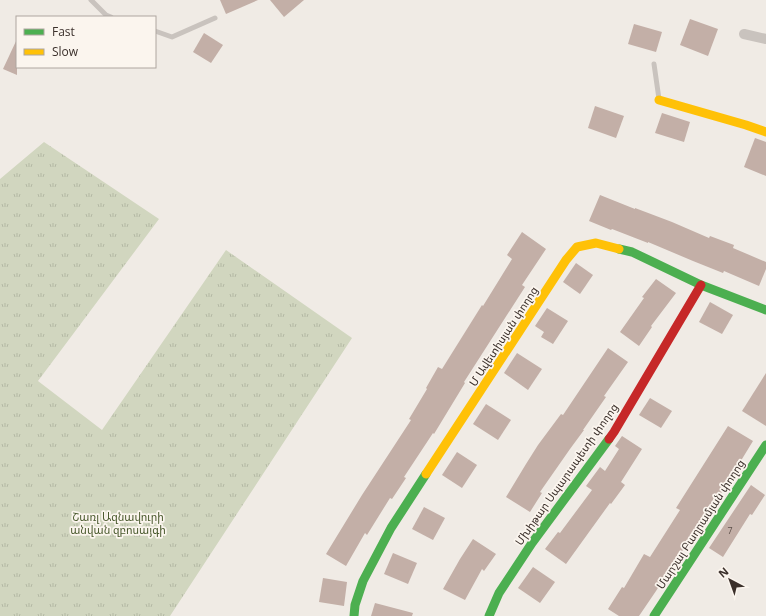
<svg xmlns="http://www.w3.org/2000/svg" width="766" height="616" font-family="'Open Sans','Noto Sans Armenian',sans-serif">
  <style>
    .park { fill: url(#park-tufts) }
    .building { fill: #c3afa7 }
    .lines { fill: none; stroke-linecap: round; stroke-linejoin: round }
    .lane { stroke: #c9c3be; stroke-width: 5 }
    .street { stroke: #c9c3be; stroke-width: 10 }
    .fast { stroke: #4caf50; stroke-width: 9 }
    .slow { stroke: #ffc107; stroke-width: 9 }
    .jam { stroke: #c62828; stroke-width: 9 }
    .labels { text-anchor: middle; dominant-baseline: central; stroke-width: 3.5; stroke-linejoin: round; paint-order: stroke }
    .number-label { font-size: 9px; fill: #5d504a }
    .street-label { font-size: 11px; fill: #3b302b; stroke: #fbf5ee }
    .park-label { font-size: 11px; fill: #4a5a2e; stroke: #fbf5ee }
  </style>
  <defs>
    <pattern id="park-tufts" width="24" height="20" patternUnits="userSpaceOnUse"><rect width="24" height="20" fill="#d1d6bf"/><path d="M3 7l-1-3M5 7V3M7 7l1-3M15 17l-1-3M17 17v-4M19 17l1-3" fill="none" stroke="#b4b8a4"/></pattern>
  </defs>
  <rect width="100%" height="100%" fill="#f0ebe5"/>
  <!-- park -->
  <path class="park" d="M 44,142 L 159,219 L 38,381 L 102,430 L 226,250 L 352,338 L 170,616 L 0,616 L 0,179 Z"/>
  <!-- building -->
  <g class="building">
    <path d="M 220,0 L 258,0 L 226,14 Z"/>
    <path d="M 270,0 L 304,0 L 284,17 Z"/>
    <path d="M 690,19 L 718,29 L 708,56 L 680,45 Z"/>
    <path d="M 634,24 L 662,32 L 656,52 L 628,44 Z"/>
    <path d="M 204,33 L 223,45 L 211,63 L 193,52 Z"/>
    <path d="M 17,39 L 17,75 L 3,69 Z"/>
    <path d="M 595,106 L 624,116 L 616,138 L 588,128 Z"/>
    <path d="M 662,113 L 690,122 L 684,142 L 655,133 Z"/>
    <path d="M 755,138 L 766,142 L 766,176 L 744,167 Z"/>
    <path d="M 600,195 L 635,209 L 635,208 L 672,222 L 709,238 L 710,236 L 734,245 L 733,248 L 766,262 L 766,269 L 759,286 L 724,271 L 723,273 L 693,261 L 648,242 L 648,243 L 612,229 L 611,230 L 589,221 Z"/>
    <path d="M 522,232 L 546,249 L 522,285 L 525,287 L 464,382 L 465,383 L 434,434 L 433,433 L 404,477 L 406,478 L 392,499 L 390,498 L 367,535 L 365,533 L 346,566 L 326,554 L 362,495 L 411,420 L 409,419 L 427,389 L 426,388 L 438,367 L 442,369 L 482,305 L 483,306 L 512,259 L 507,255 Z"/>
    <path d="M 576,263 L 593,275 L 580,294 L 563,282 Z"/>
    <path d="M 656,279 L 676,293 L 651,326 L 652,327 L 639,346 L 620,332 L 644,298 L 642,297 Z"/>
    <path d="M 710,302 L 733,315 L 722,334 L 699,322 Z"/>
    <path d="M 547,308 L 568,321 L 553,344 L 541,337 L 544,332 L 535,326 Z"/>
    <path d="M 608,348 L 628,362 L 604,396 L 606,397 L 583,430 L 584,430 L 570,449 L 540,492 L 542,493 L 530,512 L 506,497 L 526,464 L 538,445 L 561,414 L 563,415 Z"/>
    <path d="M 517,353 L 542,369 L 528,390 L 504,373 Z"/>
    <path d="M 766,373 L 766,426 L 742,411 Z"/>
    <path d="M 650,398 L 672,411 L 661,428 L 639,415 Z"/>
    <path d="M 486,404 L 511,420 L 498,440 L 473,424 Z"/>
    <path d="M 728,426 L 753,441 L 720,495 L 718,494 L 691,535 L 692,536 L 677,559 L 676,559 L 656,591 L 639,616 L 619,616 L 608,609 L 622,587 L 624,588 L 644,554 L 650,557 L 680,510 L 676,508 Z"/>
    <path d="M 622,436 L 642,449 L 621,482 L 625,485 L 611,504 L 610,503 L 566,564 L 545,549 L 558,532 L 560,533 L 592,490 L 586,486 L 600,467 L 605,471 L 619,449 L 615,446 Z"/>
    <path d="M 457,452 L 477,465 L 462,488 L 442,475 Z"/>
    <path d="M 751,485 L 765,495 L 752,515 L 750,514 L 723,557 L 709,548 Z"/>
    <path d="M 424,507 L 445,518 L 433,540 L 412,529 Z"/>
    <path d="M 473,539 L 496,554 L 484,571 L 482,569 L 465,600 L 443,589 L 460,559 Z"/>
    <path d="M 393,553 L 417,563 L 408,584 L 384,574 Z"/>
    <path d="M 533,567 L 555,582 L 540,603 L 518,588 Z"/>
    <path d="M 323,578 L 347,582 L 344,606 L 319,602 Z"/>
    <path d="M 375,603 L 413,613 L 412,616 L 371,616 Z"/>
  </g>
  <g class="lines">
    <!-- lane -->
    <g class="lane">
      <path d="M 91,0 L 106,15 L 111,17"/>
      <path d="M 155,31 L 172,37 L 215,18"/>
      <path d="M 654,64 L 659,99"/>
    </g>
    <!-- street -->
    <path class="street" d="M 744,34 L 766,39"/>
    <!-- fast -->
    <g class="fast">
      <path d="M 619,249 L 632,252 L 701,285 L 766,310"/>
      <path d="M 354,616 L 355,605 L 363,581 L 391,528 L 426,474"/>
      <path d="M 489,616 L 499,593 L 532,543 L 609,439"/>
      <path d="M 654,616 L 766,445"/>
    </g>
    <!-- slow -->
    <g class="slow">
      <path d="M 659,100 L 746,125 L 766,132"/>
      <path d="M 426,474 L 566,260 L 577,247 L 596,243 L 619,249"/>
    </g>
    <!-- jam -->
    <path class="jam" d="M 609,439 L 614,432 L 701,285"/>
  </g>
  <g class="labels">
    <!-- number labels -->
    <g class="number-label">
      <text x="730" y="530">7</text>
    </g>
    <!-- street labels -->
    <g class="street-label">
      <text transform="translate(503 336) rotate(-57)">Մ Ավետիսյան փողոց</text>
      <text transform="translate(566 474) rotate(-55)">Մխիթար Սպարապետի փողոց</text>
      <text transform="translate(700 524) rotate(-57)">Մարշալ Բաղրամյան փողոց</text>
    </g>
    <!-- park labels -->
    <g class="park-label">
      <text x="118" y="516">Շառլ Ազնավուրի<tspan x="118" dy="13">անվան զբոսայգի</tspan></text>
    </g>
  </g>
  <!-- legend -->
  <rect x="16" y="16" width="140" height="52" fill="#fbf5ee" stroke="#aea6a0"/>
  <rect x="24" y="29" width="20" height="6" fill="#4caf50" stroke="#aea6a0"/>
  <text x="52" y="36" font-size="12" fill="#3b302b">Fast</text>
  <rect x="24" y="49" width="20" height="6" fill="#ffc107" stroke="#aea6a0"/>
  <text x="52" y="56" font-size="12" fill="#3b302b">Slow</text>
  <!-- north arrow -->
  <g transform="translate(730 580) rotate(319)" stroke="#fbf5ee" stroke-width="3" paint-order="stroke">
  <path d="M0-3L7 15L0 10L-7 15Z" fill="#3b302b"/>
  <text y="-6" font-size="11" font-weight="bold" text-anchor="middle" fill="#3b302b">N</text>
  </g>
</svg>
